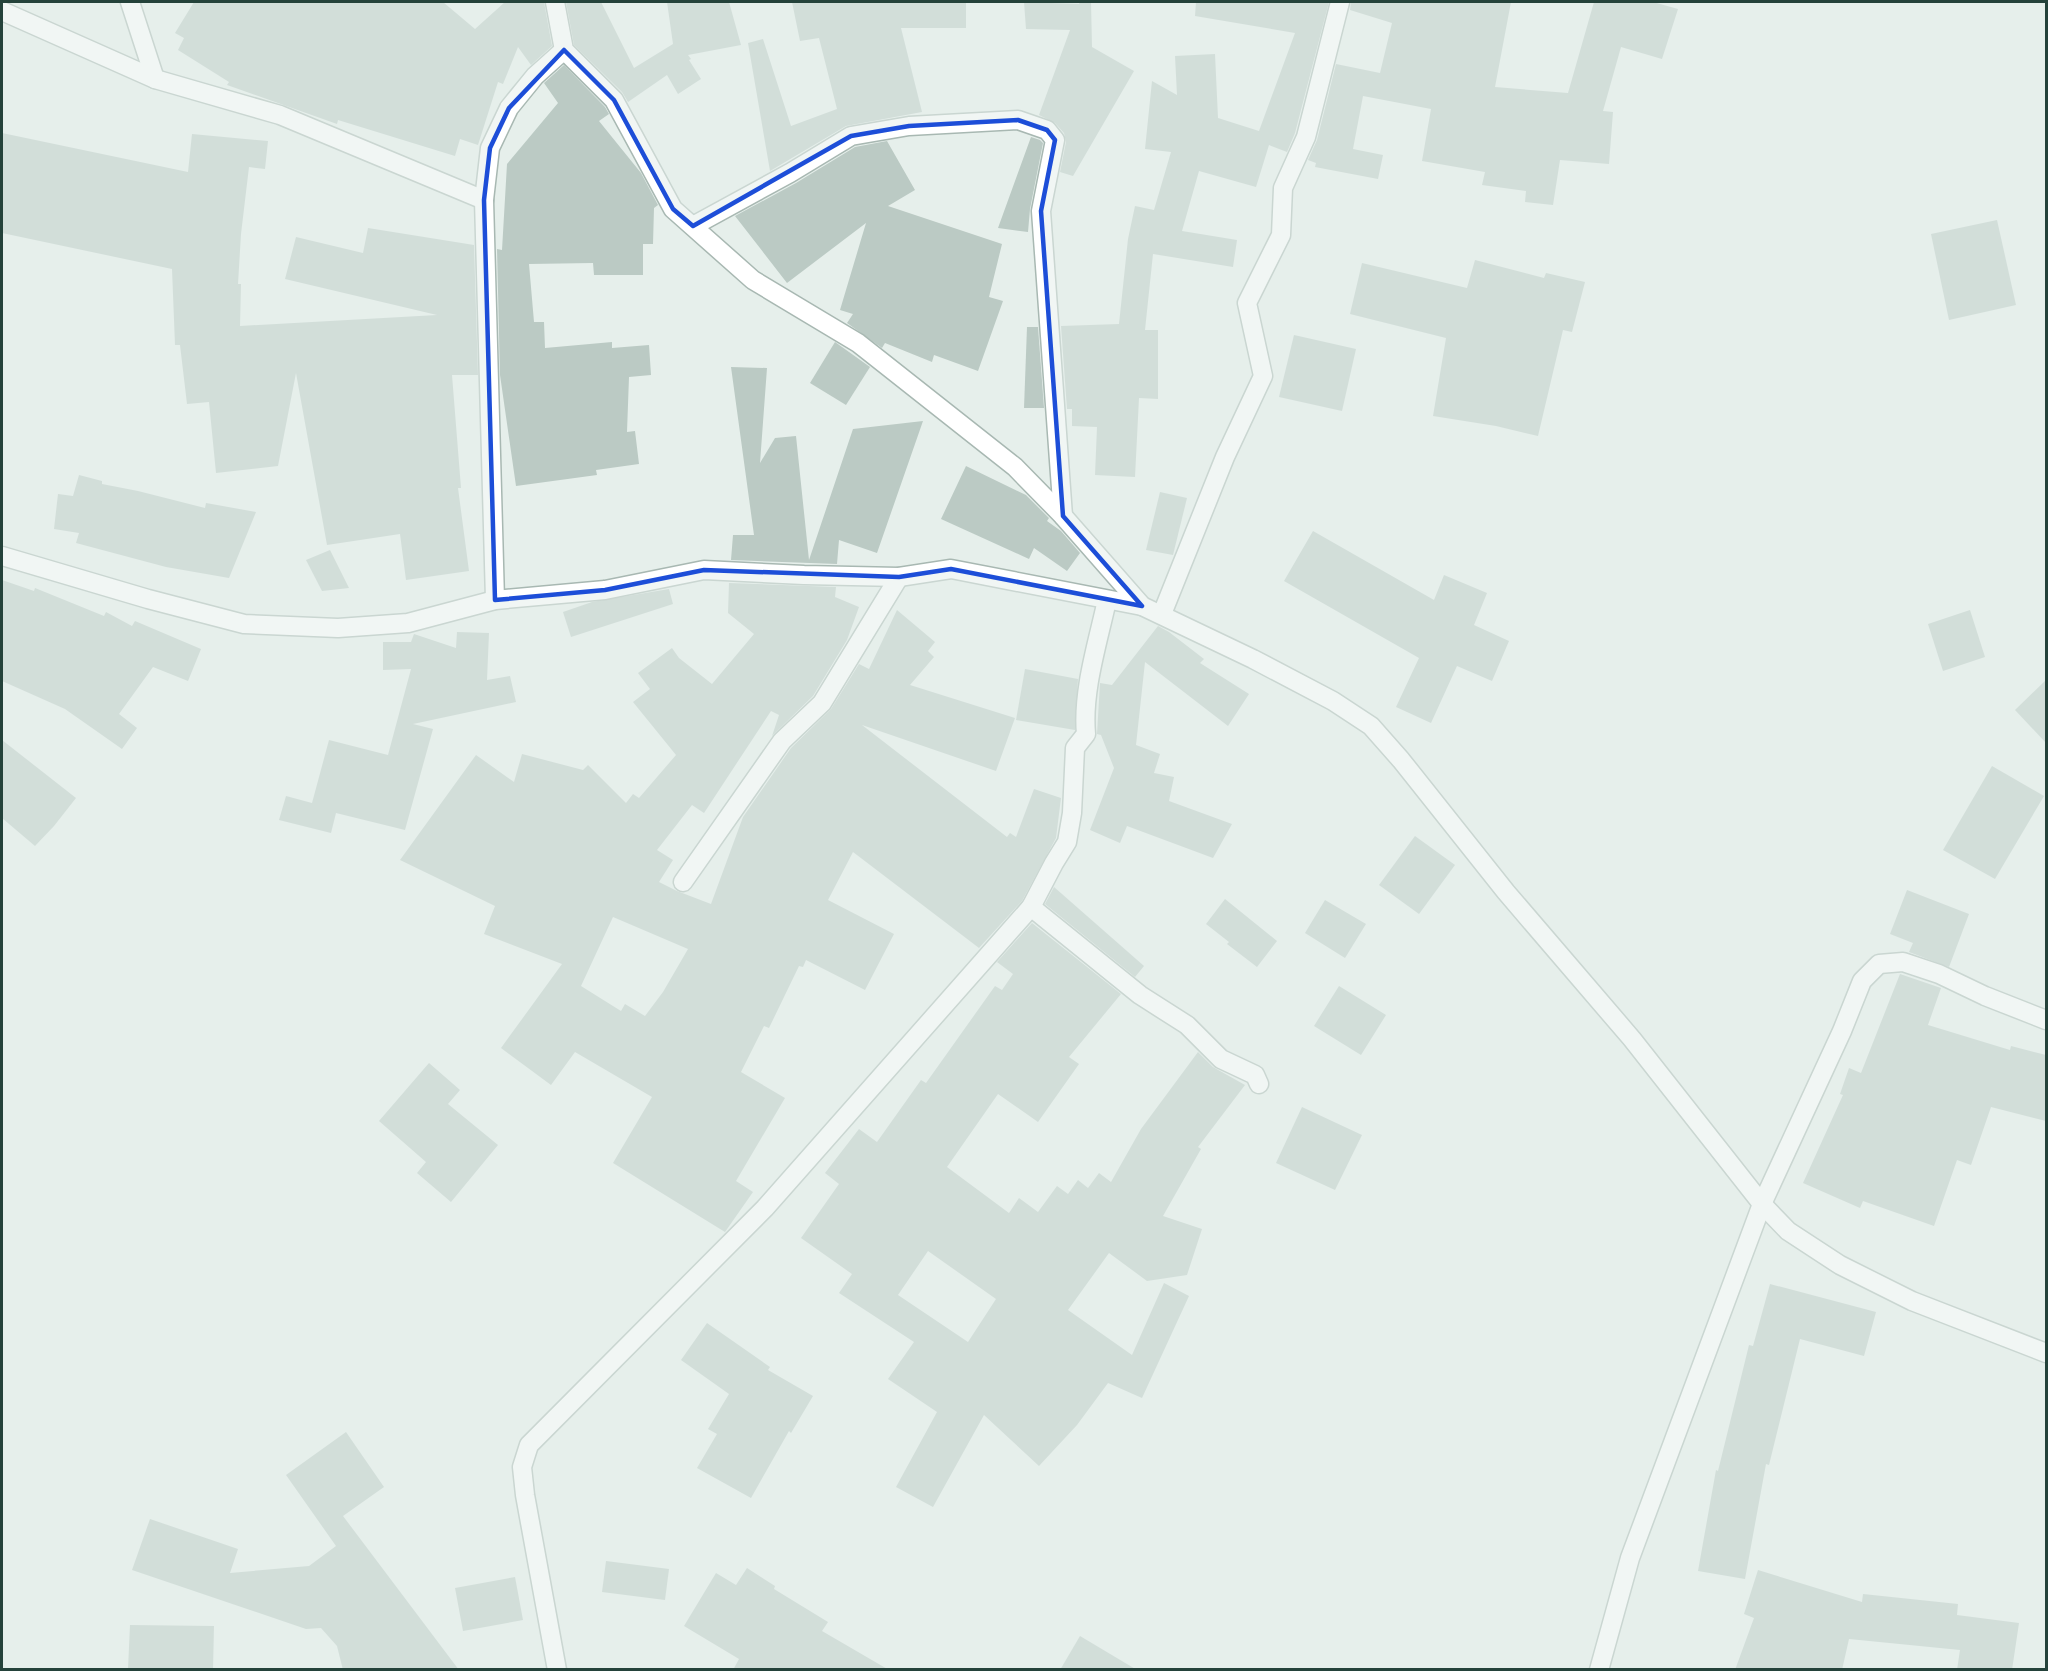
<svg xmlns="http://www.w3.org/2000/svg" width="2048" height="1671" font-family="Arial,sans-serif">
  <style>
    .building { fill: #bbcac4; fill-rule: evenodd }
    .lines { fill: none; stroke-linecap: round; stroke-linejoin: round }
    .minor-casing { stroke: #a8b8b2; stroke-width: 21 }
    .minor { stroke: #fff; stroke-width: 18 }
    .marked { fill: none; stroke: #1d4ed8; stroke-width: 4.5; stroke-linejoin: round }
  </style>
  <rect width="100%" height="100%" fill="#e6efeb"/>
  <!-- building -->
  <g class="building">
    <path d="M 194,2 L 443,2 L 475,29 L 505,2 L 544,2 L 552,46 L 531,65 L 518,47 L 503,84 L 498,82 L 478,145 L 460,139 L 455,156 L 338,120 L 337,124 L 227,85 L 229,82 L 178,50 L 184,38 L 175,33 Z"/>
    <path d="M 566,2 L 601,2 L 634,68 L 673,44 L 667,2 L 729,2 L 741,45 L 688,55 L 691,59 L 689,60 L 701,79 L 678,94 L 667,75 L 628,102 L 622,92 L 574,45 Z"/>
    <path d="M 792,2 L 966,2 L 966,28 L 901,28 L 922,112 L 846,126 L 770,171 L 748,43 L 763,39 L 791,126 L 837,109 L 819,38 L 800,41 Z"/>
    <path d="M 1024,2 L 1079,4 L 1080,2 L 1091,2 L 1092,47 L 1134,71 L 1073,176 L 1060,172 L 1066,142 L 1064,133 L 1055,123 L 1039,115 L 1070,30 L 1026,29 Z"/>
    <path d="M 1196,2 L 1329,2 L 1295,133 L 1287,152 L 1269,145 L 1256,187 L 1199,171 L 1182,231 L 1237,240 L 1233,267 L 1153,254 L 1145,330 L 1158,330 L 1158,399 L 1139,398 L 1135,477 L 1095,475 L 1097,427 L 1072,426 L 1072,409 L 1067,409 L 1061,326 L 1119,324 L 1128,239 L 1135,206 L 1154,210 L 1171,152 L 1145,149 L 1152,81 L 1177,95 L 1175,56 L 1215,54 L 1218,118 L 1259,131 L 1295,33 L 1195,16 Z"/>
    <path d="M 1351,2 L 1511,2 L 1495,87 L 1568,93 L 1594,2 L 1653,2 L 1678,9 L 1662,59 L 1621,47 L 1603,111 L 1613,112 L 1609,164 L 1560,160 L 1553,205 L 1525,202 L 1526,191 L 1482,185 L 1485,172 L 1422,161 L 1431,109 L 1363,96 L 1353,149 L 1383,155 L 1378,179 L 1315,167 L 1316,163 L 1308,160 L 1317,140 L 1336,64 L 1380,73 L 1392,23 L 1350,10 Z"/>
    <path d="M 564,65 L 605,107 L 609,114 L 599,121 L 641,173 L 658,205 L 654,208 L 653,244 L 643,244 L 643,275 L 594,275 L 593,263 L 529,264 L 534,322 L 544,322 L 545,348 L 612,342 L 612,348 L 649,345 L 651,375 L 629,377 L 627,432 L 635,431 L 639,464 L 596,470 L 597,475 L 516,486 L 500,375 L 497,249 L 502,250 L 507,164 L 558,103 L 544,83 Z"/>
    <path d="M 2,133 L 188,172 L 192,134 L 268,141 L 265,169 L 249,167 L 241,234 L 238,284 L 241,284 L 240,326 L 437,315 L 285,279 L 296,237 L 363,253 L 368,228 L 474,245 L 478,375 L 452,375 L 461,488 L 458,488 L 469,571 L 406,580 L 400,534 L 327,545 L 296,373 L 278,466 L 216,473 L 209,402 L 187,404 L 180,345 L 175,345 L 172,269 L 2,233 Z"/>
    <path d="M 1031,137 L 1040,140 L 1043,143 L 1030,209 L 1028,232 L 998,228 Z"/>
    <path d="M 887,141 L 915,190 L 888,206 L 1002,244 L 989,297 L 1003,301 L 978,371 L 934,355 L 932,362 L 885,343 L 882,348 L 847,323 L 853,314 L 840,310 L 866,223 L 787,283 L 735,216 L 796,183 L 855,147 Z"/>
    <path d="M 1997,220 L 2016,305 L 1949,320 L 1931,234 Z"/>
    <path d="M 1475,260 L 1544,278 L 1546,273 L 1585,282 L 1572,332 L 1563,330 L 1538,436 L 1496,426 L 1433,416 L 1446,338 L 1350,314 L 1362,263 L 1467,288 Z"/>
    <path d="M 1027,327 L 1038,327 L 1044,408 L 1024,408 Z"/>
    <path d="M 1294,335 L 1356,349 L 1342,411 L 1279,397 Z"/>
    <path d="M 835,342 L 870,367 L 846,405 L 810,383 Z"/>
    <path d="M 731,367 L 767,368 L 760,463 L 775,438 L 796,436 L 809,560 L 853,429 L 923,421 L 877,553 L 839,540 L 837,564 L 731,560 L 733,535 L 754,535 Z"/>
    <path d="M 966,466 L 1026,495 L 1049,518 L 1047,521 L 1061,531 L 1080,553 L 1067,571 L 1034,548 L 1029,559 L 941,519 Z"/>
    <path d="M 79,475 L 102,481 L 102,484 L 138,491 L 205,508 L 206,503 L 256,512 L 229,578 L 166,567 L 76,543 L 79,533 L 54,529 L 58,494 L 73,496 Z"/>
    <path d="M 1160,492 L 1187,498 L 1173,555 L 1146,550 Z"/>
    <path d="M 1313,531 L 1434,600 L 1444,575 L 1487,593 L 1474,625 L 1509,641 L 1492,681 L 1457,666 L 1431,723 L 1396,707 L 1419,658 L 1284,581 Z"/>
    <path d="M 330,550 L 349,588 L 322,591 L 306,560 Z"/>
    <path d="M 2,580 L 34,591 L 35,588 L 104,616 L 106,612 L 132,626 L 135,621 L 201,649 L 188,681 L 153,667 L 119,714 L 137,728 L 122,749 L 65,709 L 2,681 Z"/>
    <path d="M 729,583 L 836,587 L 835,597 L 859,607 L 847,640 L 813,696 L 772,736 L 779,715 L 771,711 L 704,813 L 692,805 L 657,850 L 673,860 L 659,882 L 677,891 L 711,904 L 743,817 L 791,748 L 831,709 L 859,664 L 869,669 L 897,610 L 935,642 L 928,651 L 934,657 L 910,685 L 1015,718 L 996,771 L 862,725 L 1007,837 L 1010,833 L 1016,837 L 1034,789 L 1061,798 L 1056,838 L 1022,901 L 979,948 L 853,852 L 828,900 L 894,934 L 865,990 L 806,960 L 803,967 L 799,966 L 769,1028 L 764,1026 L 741,1072 L 785,1098 L 736,1181 L 753,1192 L 725,1232 L 613,1163 L 652,1097 L 575,1052 L 551,1085 L 501,1048 L 562,964 L 484,934 L 495,906 L 400,860 L 476,755 L 514,782 L 522,754 L 583,770 L 588,765 L 626,803 L 633,794 L 639,798 L 676,755 L 633,702 L 650,689 L 638,673 L 672,648 L 679,658 L 712,684 L 754,634 L 728,613 ZM 613,917 L 688,949 L 663,992 L 645,1016 L 625,1004 L 621,1011 L 581,986 Z"/>
    <path d="M 669,589 L 673,604 L 571,637 L 563,612 L 592,602 Z"/>
    <path d="M 1970,610 L 1985,657 L 1943,671 L 1928,624 Z"/>
    <path d="M 1158,626 L 1169,632 L 1204,659 L 1200,663 L 1249,694 L 1228,726 L 1145,662 L 1136,745 L 1160,754 L 1154,773 L 1174,777 L 1169,801 L 1232,824 L 1213,858 L 1127,826 L 1120,843 L 1090,830 L 1114,768 L 1101,735 L 1097,734 L 1100,683 L 1112,685 Z"/>
    <path d="M 457,632 L 489,633 L 487,680 L 510,676 L 516,702 L 413,724 L 433,729 L 405,830 L 336,813 L 331,833 L 279,820 L 286,796 L 312,803 L 329,740 L 388,755 L 411,669 L 383,670 L 383,642 L 411,642 L 414,634 L 456,648 Z"/>
    <path d="M 1025,669 L 1078,679 L 1075,730 L 1016,720 Z"/>
    <path d="M 2046,680 L 2046,743 L 2015,710 Z"/>
    <path d="M 2,740 L 76,798 L 54,826 L 35,846 L 2,818 Z"/>
    <path d="M 1992,766 L 2044,796 L 1995,879 L 1943,850 Z"/>
    <path d="M 1415,836 L 1455,865 L 1419,914 L 1379,885 Z"/>
    <path d="M 1054,887 L 1144,966 L 1135,977 L 1045,904 Z"/>
    <path d="M 1907,890 L 1969,914 L 1949,967 L 1909,952 L 1913,943 L 1890,934 Z"/>
    <path d="M 1225,899 L 1277,941 L 1257,967 L 1227,944 L 1229,942 L 1206,924 Z"/>
    <path d="M 1325,900 L 1366,924 L 1345,958 L 1305,933 Z"/>
    <path d="M 1032,923 L 1121,994 L 1069,1057 L 1079,1064 L 1038,1122 L 998,1094 L 947,1167 L 1009,1213 L 1019,1198 L 1038,1212 L 1057,1186 L 1068,1194 L 1078,1180 L 1088,1188 L 1099,1173 L 1111,1182 L 1141,1129 L 1198,1052 L 1213,1067 L 1245,1085 L 1198,1147 L 1201,1149 L 1163,1216 L 1202,1229 L 1187,1275 L 1147,1281 L 1109,1253 L 1068,1310 L 1132,1355 L 1164,1283 L 1189,1296 L 1142,1398 L 1108,1383 L 1077,1425 L 1039,1466 L 984,1415 L 933,1507 L 896,1487 L 937,1412 L 888,1379 L 914,1342 L 839,1293 L 852,1274 L 801,1238 L 839,1184 L 825,1173 L 859,1129 L 877,1142 L 921,1080 L 926,1083 L 995,986 L 1002,990 L 1013,974 L 997,962 ZM 928,1251 L 996,1299 L 968,1342 L 898,1295 Z"/>
    <path d="M 1900,974 L 1941,988 L 1928,1025 L 2010,1050 L 2011,1046 L 2046,1055 L 2046,1121 L 1991,1107 L 1971,1165 L 1957,1160 L 1934,1226 L 1863,1201 L 1860,1208 L 1803,1183 L 1843,1095 L 1840,1094 L 1849,1068 L 1861,1073 Z"/>
    <path d="M 1339,986 L 1386,1015 L 1361,1055 L 1314,1026 Z"/>
    <path d="M 429,1063 L 460,1090 L 448,1104 L 498,1145 L 451,1202 L 417,1173 L 426,1162 L 379,1121 Z"/>
    <path d="M 1302,1107 L 1362,1135 L 1335,1190 L 1276,1163 Z"/>
    <path d="M 1770,1284 L 1876,1312 L 1864,1356 L 1800,1339 L 1769,1465 L 1766,1464 L 1745,1579 L 1698,1571 L 1716,1470 L 1718,1471 L 1749,1345 L 1753,1346 Z"/>
    <path d="M 707,1323 L 770,1367 L 768,1370 L 813,1396 L 791,1433 L 789,1431 L 751,1498 L 697,1468 L 717,1434 L 708,1429 L 729,1394 L 681,1360 Z"/>
    <path d="M 346,1432 L 384,1487 L 343,1516 L 459,1670 L 343,1670 L 337,1646 L 321,1628 L 306,1629 L 132,1570 L 150,1519 L 238,1549 L 230,1573 L 309,1566 L 336,1546 L 286,1475 Z"/>
    <path d="M 606,1561 L 669,1569 L 665,1600 L 602,1592 Z"/>
    <path d="M 747,1568 L 775,1586 L 774,1589 L 828,1622 L 822,1631 L 889,1670 L 733,1670 L 739,1659 L 684,1626 L 716,1573 L 736,1585 Z"/>
    <path d="M 1758,1570 L 1862,1602 L 1863,1594 L 1958,1604 L 1957,1615 L 2019,1623 L 2012,1670 L 1957,1670 L 1960,1650 L 1849,1639 L 1842,1670 L 1735,1670 L 1754,1618 L 1744,1614 Z"/>
    <path d="M 515,1577 L 523,1620 L 463,1631 L 455,1588 Z"/>
    <path d="M 130,1625 L 214,1626 L 213,1670 L 128,1669 Z"/>
    <path d="M 1080,1636 L 1137,1670 L 1060,1670 Z"/>
  </g>
  <g class="lines">
    <defs>
      <g id="minor">
        <path d="M 130,2 L 155,79"/>
        <path d="M 555,2 L 564,50 L 614,100 L 673,209 L 753,280 L 858,343 L 1015,467 L 1063,516 L 1142,606 L 1253,659 L 1333,701 L 1371,726 L 1401,760 L 1506,892 L 1632,1039 L 1762,1204 L 1788,1231 L 1840,1265 L 1912,1301 L 2046,1353"/>
        <path d="M 2,11 L 155,79 L 280,115 L 484,200"/>
        <path d="M 693,226 L 790,173 L 851,136 L 909,126 L 1018,120 L 1047,130 L 1055,140 L 1041,211 L 1063,516"/>
        <path d="M 2,556 L 148,599 L 244,624 L 338,628 L 408,623 L 495,600 L 605,590 L 704,570 L 804,575 L 899,577 L 951,569 L 1142,606"/>
        <path d="M 495,600 L 484,200 L 490,148 L 509,108 L 535,76 L 564,50"/>
        <path d="M 1162,614 L 1225,457 L 1263,376 L 1247,303 L 1281,235 L 1283,188 L 1306,137 L 1340,2"/>
        <path d="M 683,882 L 782,741 L 822,703 L 899,577"/>
        <path d="M 1031,907 L 1140,995 L 1187,1025 L 1221,1059 L 1255,1075 L 1259,1084"/>
        <path d="M 557,1670 L 525,1495 L 522,1467 L 529,1445 L 765,1208 L 1031,907 L 1054,863 L 1067,842 L 1072,813 L 1075,748 L 1086,734 C 1082,691 1098,642 1107,600"/>
        <path d="M 1599,1670 L 1630,1558 L 1762,1204 L 1842,1031 L 1862,981 L 1879,964 L 1903,962 L 1939,974 L 1985,996 L 2046,1020"/>
      </g>
    </defs>
    <!-- minor casing -->
    <use href="#minor" class="minor-casing"/>
    <!-- minor -->
    <use href="#minor" class="minor"/>
  </g>
  <!-- marked area -->
  <path d="M0 0H2048V1671H0ZM 564,50 L 614,100 L 673,209 L 693,226 L 851,136 L 909,126 L 1018,120 L 1047,130 L 1055,140 L 1041,211 L 1063,516 L 1142,606 L 951,569 L 899,577 L 704,570 L 605,590 L 495,600 L 484,200 L 490,148 L 509,108 Z" fill="#e6efeb" fill-opacity=".55" fill-rule="evenodd"/>
  <path class="marked" d="M 564,50 L 614,100 L 673,209 L 693,226 L 851,136 L 909,126 L 1018,120 L 1047,130 L 1055,140 L 1041,211 L 1063,516 L 1142,606 L 951,569 L 899,577 L 704,570 L 605,590 L 495,600 L 484,200 L 490,148 L 509,108 Z"/>
  <!-- border -->
  <rect width="2048" height="1671" fill="none" stroke="#24423a" stroke-width="6"/>
</svg>
